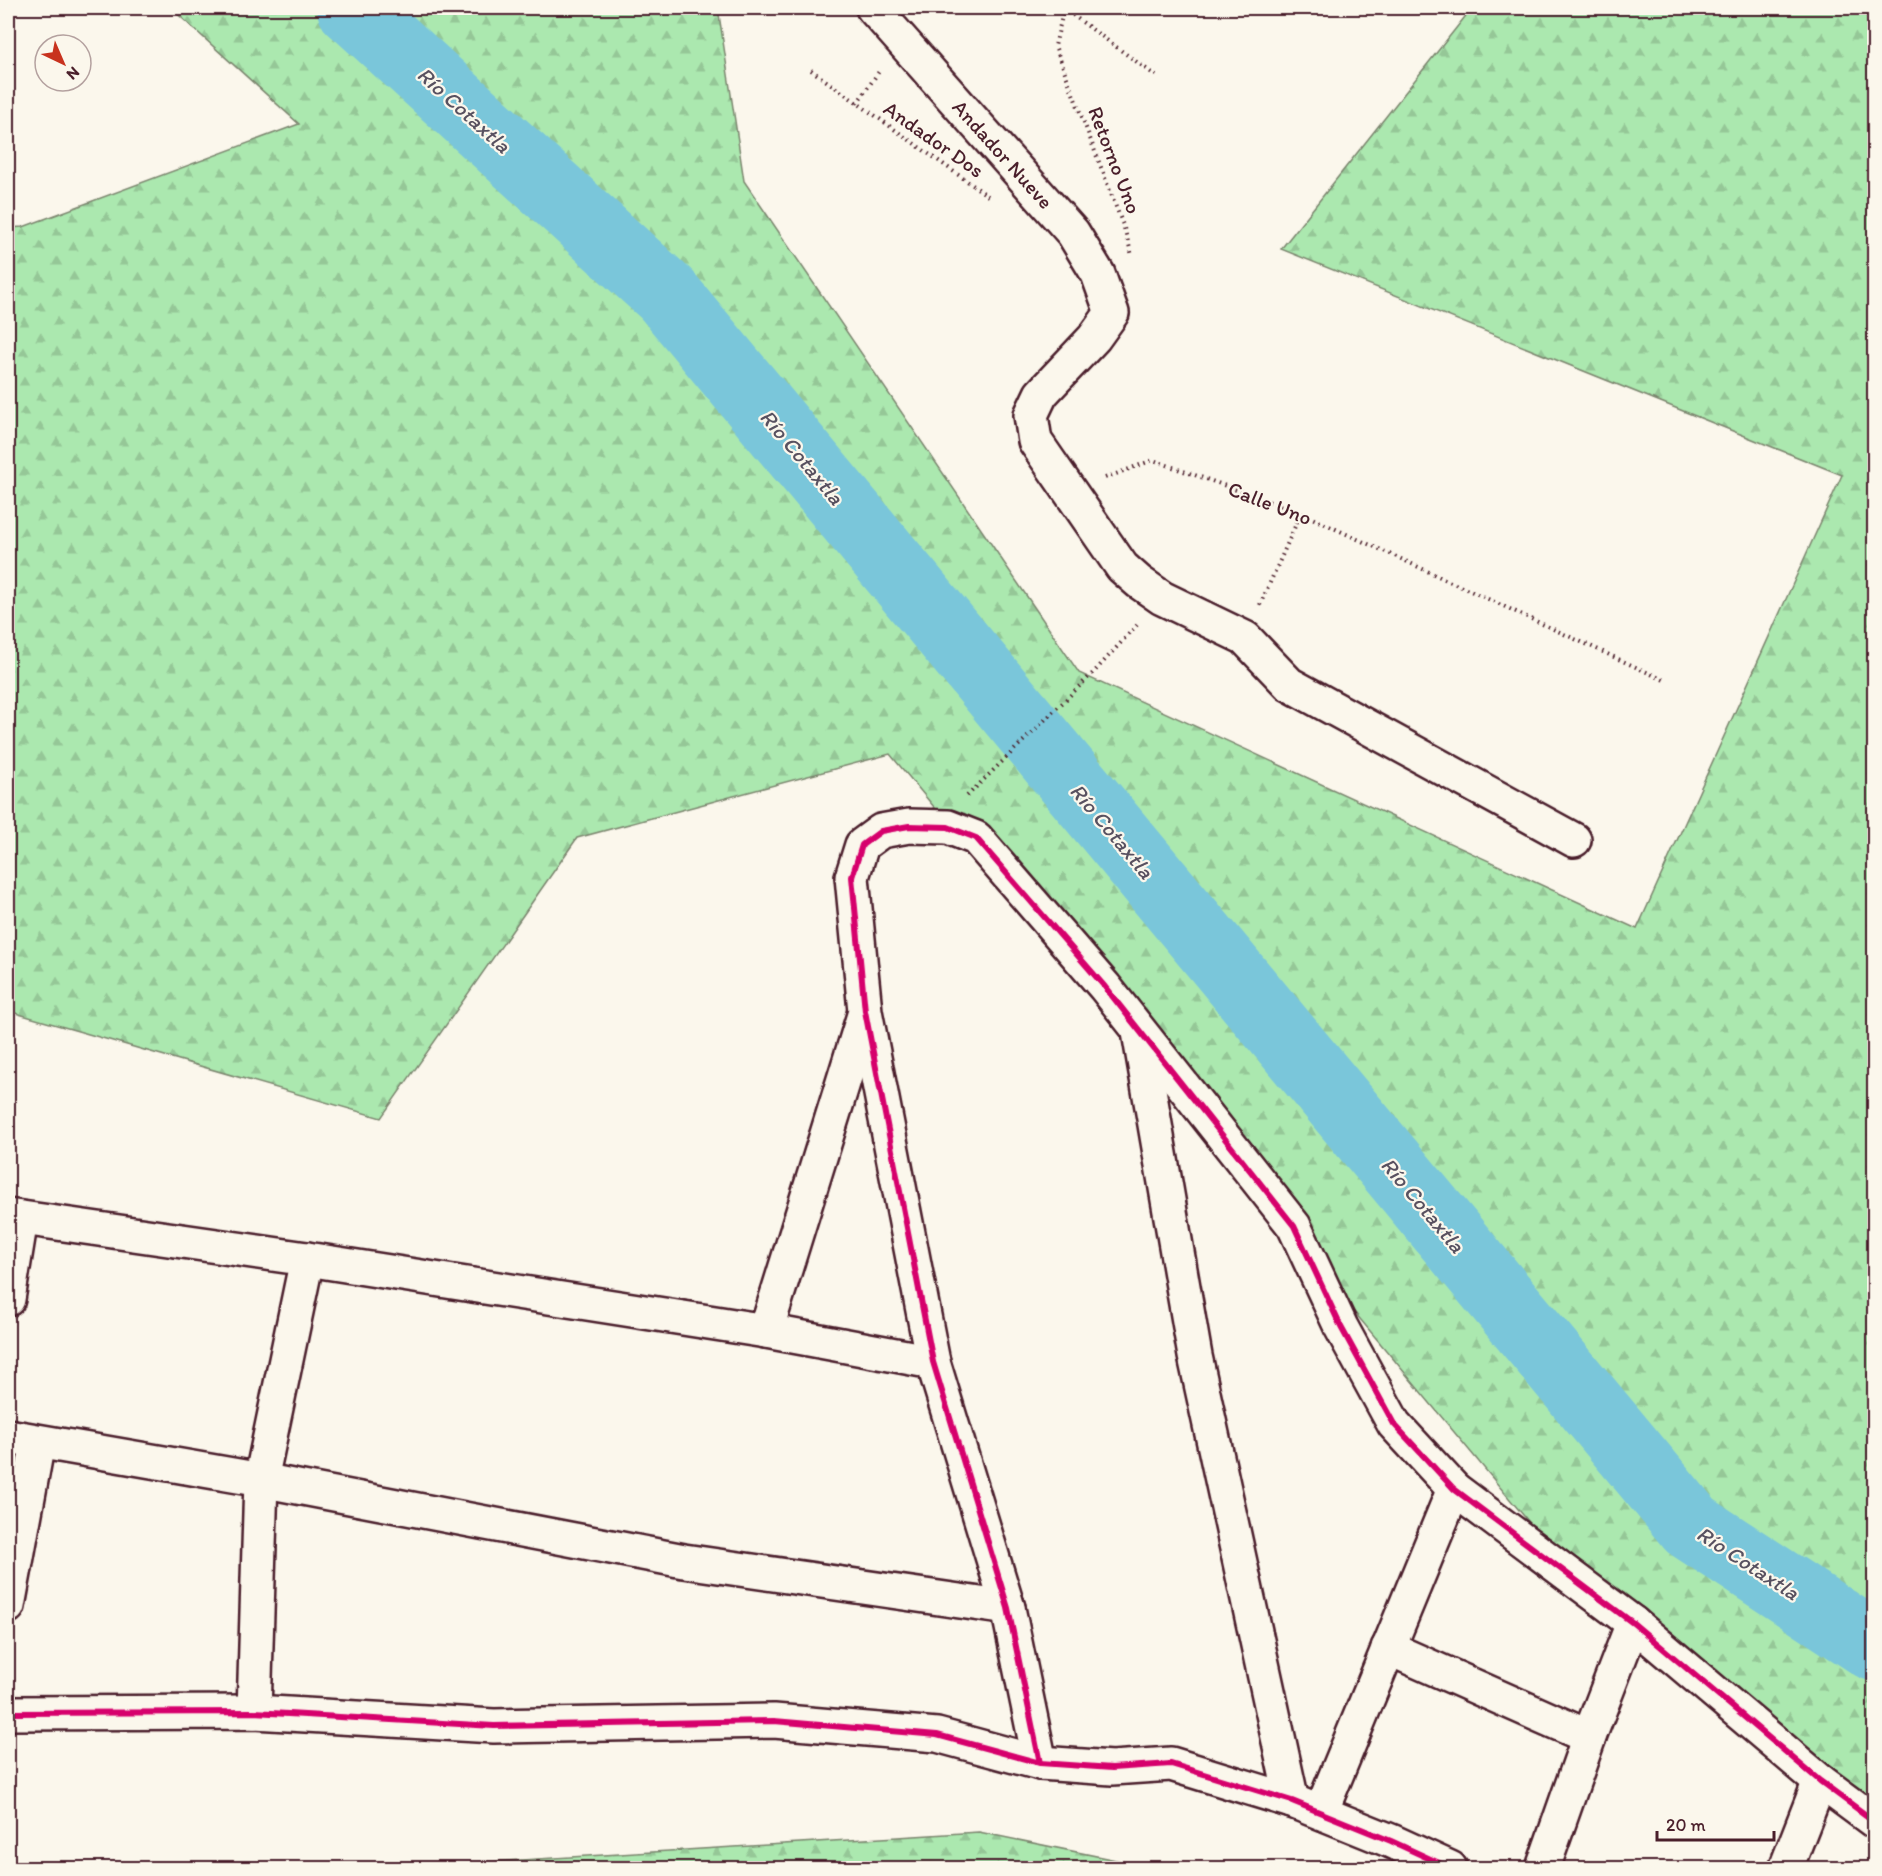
<svg xmlns="http://www.w3.org/2000/svg" width="1882" height="1876" font-family="Itim,sans-serif">
  <style>
    .forest { fill: url(#forest-firs); stroke: #7a846d; stroke-width: 1.5 }
    .lines { fill: none; stroke-linecap: round; stroke-linejoin: round }
    .river { stroke: #7ac6da; stroke-width: 70 }
    .minor-casing { stroke: #4a1f2b; stroke-width: 38 }
    .path { stroke: #4a1f2b; stroke-width: 4; stroke-dasharray: 1.5 4.5; stroke-linecap: butt }
    .minor { stroke: #fbf7ec; stroke-width: 33 }
    .cycleway-casing { stroke: #fbf7ec; stroke-width: 10 }
    .cycleway { stroke: #d6006c; stroke-width: 6 }
    .labels { text-anchor: middle; dominant-baseline: central; stroke-width: 4.5; stroke-linejoin: round; paint-order: stroke }
    .street-label { font-size: 21px; fill: #4a1f2b; stroke: #fbf7ec }
    .water-label { font-size: 22px; font-style: italic; fill: #585160; stroke: #fbf7ec }
  </style>
  <defs>
    <pattern id="forest-firs" width="22" height="20" patternUnits="userSpaceOnUse" patternTransform="scale(1.5)"><rect width="22" height="20" fill="#abe8af"/><path d="M5 1l3.5 6h-7zM16 11l3.5 6h-7z" fill="#95c797"/></pattern>
  </defs>
  <rect width="100%" height="100%" fill="#fbf7ec"/>
  <filter id="ink" filterUnits="userSpaceOnUse"><feTurbulence type="fractalNoise" baseFrequency=".0167" numOctaves="2"/><feDisplacementMap in="SourceGraphic" scale="12" xChannelSelector="R" yChannelSelector="G"/><feConvolveMatrix kernelMatrix="1 2 1 2 8 2 1 2 1" color-interpolation-filters="sRGB"/></filter>
  <g filter="url(#ink)">
    <!-- forest -->
    <g class="forest">
      <path d="M 171,8 L 718,8 L 744,181 L 1079,673 L 1637,929 L 1842,475 L 1281,249 L 1472,8 L 1874,8 L 1874,1833 L 1578,1581 L 890,754 L 577,838 L 381,1118 L 8,1011 L 8,228 L 23,227 L 299,124 Z"/>
      <path d="M 979,1832 L 1155,1868 L 389,1868 Z"/>
    </g>
    <g class="lines">
      <!-- river -->
      <path class="river" d="M 352,8 L 667,295 L 1691,1526 L 1874,1646"/>
      <defs>
        <g id="minor">
          <path d="M 873,8 L 1073,233 L 1098,274 L 1112,313 L 1094,338 L 1041,394 L 1031,415 L 1035,441 L 1122,567 L 1139,582 L 1162,598 L 1245,638 L 1289,684 L 1574,840"/>
          <path d="M 1139,1032 L 1195,1356 L 1292,1801"/>
          <path d="M 8,1216 L 307,1259 L 766,1331 L 933,1362"/>
          <path d="M 8,1299 L 21,1219"/>
          <path d="M 766,1331 L 864,1015"/>
          <path d="M 8,1436 L 261,1480 L 684,1561 L 1008,1608"/>
          <path d="M 8,1606 L 38,1442"/>
          <path d="M 1388,1648 L 1589,1737"/>
          <path d="M 254,1712 L 261,1480 L 307,1259"/>
          <path d="M 8,1713 L 254,1712 L 494,1726 L 774,1721 L 937,1735 L 1040,1763 L 1112,1768 L 1171,1764 L 1292,1801 L 1391,1841 L 1450,1868"/>
          <path d="M 1040,1763 L 1008,1608 L 933,1362 L 865,1011 L 852,877 L 862,845 L 881,831 L 909,826 L 948,827 L 976,838 L 1105,987 L 1294,1226 L 1341,1327 L 1394,1424 L 1454,1489 L 1633,1623 L 1820,1781 L 1874,1821"/>
          <path d="M 1321,1812 L 1454,1489"/>
          <path d="M 1543,1868 L 1589,1737 L 1633,1623"/>
          <path d="M 1786,1868 L 1820,1781"/>
        </g>
      </defs>
      <!-- minor casing -->
      <use href="#minor" class="minor-casing"/>
      <!-- path -->
      <g class="path">
        <path d="M 1063,8 L 1156,76"/>
        <path d="M 1064,8 L 1055,46 L 1124,228 L 1132,255"/>
        <path d="M 811,70 L 988,196"/>
        <path d="M 857,103 L 880,70"/>
        <path d="M 1105,478 L 1153,460 L 1301,513 L 1664,680"/>
        <path d="M 1260,605 L 1301,513"/>
        <path d="M 967,796 L 1095,671 L 1137,625"/>
      </g>
      <!-- minor -->
      <use href="#minor" class="minor"/>
      <defs>
        <g id="cycleway">
          <path d="M 8,1713 L 254,1712 L 494,1726 L 774,1721 L 937,1735 L 1040,1763 L 1112,1768 L 1171,1764 L 1292,1801 L 1391,1841 L 1450,1868"/>
          <path d="M 1040,1763 L 1008,1608 L 933,1362 L 865,1011 L 852,877 L 862,845 L 881,831 L 909,826 L 948,827 L 976,838 L 1105,987 L 1294,1226 L 1341,1327 L 1394,1424 L 1454,1489 L 1633,1623 L 1820,1781 L 1874,1821"/>
        </g>
      </defs>
      <!-- cycleway casing -->
      <use href="#cycleway" class="cycleway-casing"/>
      <!-- cycleway -->
      <use href="#cycleway" class="cycleway"/>
    </g>
  </g>
  <g class="labels">
    <!-- street labels -->
    <g class="street-label">
      <text transform="translate(934 139) rotate(35)">Andador Dos</text>
      <text transform="translate(1003 154) rotate(48)">Andador Nueve</text>
      <text transform="translate(1115 160) rotate(69)">Retorno Uno</text>
      <text transform="translate(1270 503) rotate(21)">Calle Uno</text>
    </g>
    <!-- water labels -->
    <g class="water-label">
      <text transform="translate(464 110) rotate(42)">Río Cotaxtla</text>
      <text transform="translate(802 457) rotate(50)">Río Cotaxtla</text>
      <text transform="translate(1112 831) rotate(50)">Río Cotaxtla</text>
      <text transform="translate(1423 1205) rotate(50)">Río Cotaxtla</text>
      <text transform="translate(1748 1563) rotate(33)">Río Cotaxtla</text>
    </g>
  </g>
  <!-- margin -->
  <rect width="1882" height="1876" fill="none" stroke="#fbf7ec" stroke-width="30"/>
  <rect x="15" y="15" width="1852" height="1846" fill="none" stroke="#4a1f2b" stroke-width="2" filter="url(#ink)"/>
  <!-- north arrow -->
  <g transform="translate(63 63) rotate(136)"><circle r="28" fill="#fbf7ec" stroke="#b4a19f" stroke-width="1.5"/>
  <path d="M0-4.5L10 22L0 15L-10 22Z" fill="#c8321e"/>
  <text y="-9" font-size="16" font-weight="bold" text-anchor="middle" fill="#4a1f2b">N</text>
  </g>
  <!-- scale -->
  <path d="M1657 1831v9h117v-9" fill="none" stroke="#4a1f2b" stroke-width="3"/>
  <text x="1666" y="1831" font-size="18" fill="#4a1f2b" stroke="#fbf7ec" stroke-width="4.5" paint-order="stroke">20 m</text>
</svg>
